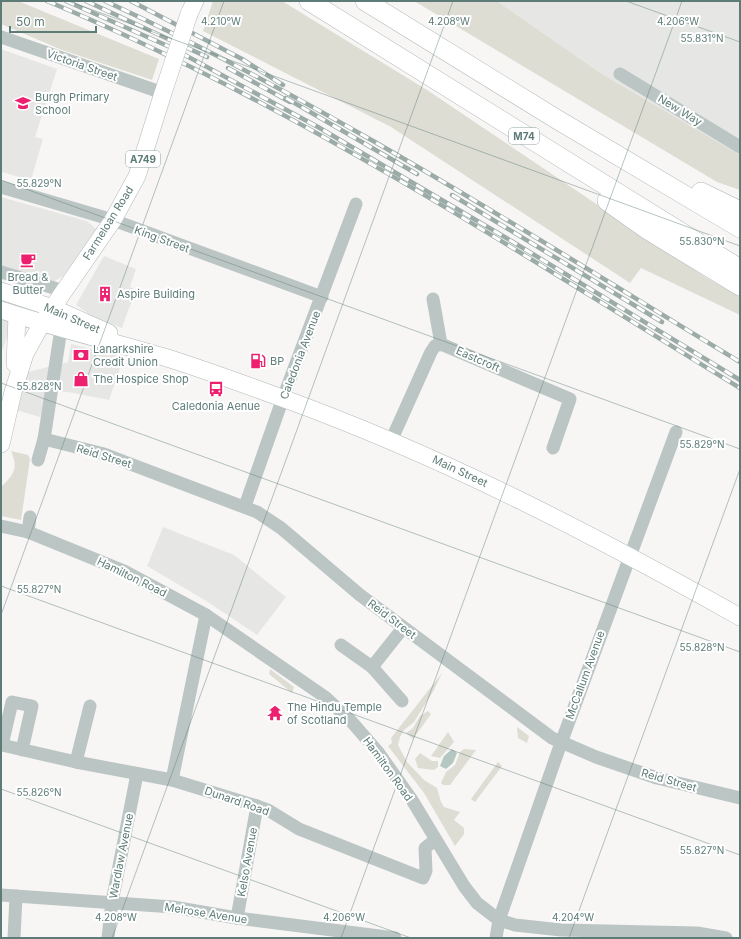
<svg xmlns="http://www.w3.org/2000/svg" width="741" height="939" font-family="Inter,sans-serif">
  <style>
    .built { fill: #e6e7e5 }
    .green { fill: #ddddd4 }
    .water { fill: #b4c8c1 }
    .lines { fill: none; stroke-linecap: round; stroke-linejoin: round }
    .major-casing { stroke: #afbab8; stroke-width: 18 }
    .highway-casing { stroke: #b1bab9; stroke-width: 20 }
    .minor { stroke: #bbc6c4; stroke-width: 13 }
    .major { stroke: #fff; stroke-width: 17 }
    .highway { stroke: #fff; stroke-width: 19 }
    .rail-casing { stroke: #9baba8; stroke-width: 4.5 }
    .rail { stroke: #fff; stroke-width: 3; stroke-dasharray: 9; stroke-linecap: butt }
    .major-bridge-casing { stroke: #afbab8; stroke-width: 18; stroke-linecap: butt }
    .major-bridge { stroke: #fff; stroke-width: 17 }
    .ticks { fill: none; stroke: #5d7c77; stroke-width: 1; stroke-opacity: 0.45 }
    .labels { text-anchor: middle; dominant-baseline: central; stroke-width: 4; stroke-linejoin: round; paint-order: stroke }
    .shield { fill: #fff; stroke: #8ea3a0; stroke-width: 1 }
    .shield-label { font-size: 10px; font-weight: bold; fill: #5d7c77 }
    .street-label { font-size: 11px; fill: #5d7c77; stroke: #fff }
    .poi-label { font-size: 11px; fill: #5d7c77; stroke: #fff; text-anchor: start }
    .ticks-label { font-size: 10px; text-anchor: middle; fill: #5d7c77; stroke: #fff; stroke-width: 4; stroke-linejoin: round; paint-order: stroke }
  </style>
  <rect width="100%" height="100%" fill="#f8f6f5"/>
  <!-- built -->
  <g class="built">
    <path d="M 497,1 L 740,1 L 740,155 L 602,74 Z"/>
    <path d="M 1,49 L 57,69 L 35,137 L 43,139 L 31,180 L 1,172 Z"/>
    <path d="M 1,197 L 87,221 L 96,229 L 63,276 L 45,287 L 1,278 Z"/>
    <path d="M 104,256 L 136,269 L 130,287 L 137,290 L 129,308 L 122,328 L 93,317 L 76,305 Z"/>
    <path d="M 1,314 L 8,319 L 8,334 L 1,354 Z"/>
    <path d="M 71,344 L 124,357 L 109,400 L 68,392 L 49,391 L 40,417 L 16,410 L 28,372 L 68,362 Z"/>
    <path d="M 163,527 L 234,555 L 286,597 L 257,635 L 203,599 L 147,566 Z"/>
  </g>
  <!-- green -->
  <g class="green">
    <path d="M 1,1 L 18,1 L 159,59 L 152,80 L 62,50 L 1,24 Z"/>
    <path d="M 213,1 L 282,1 L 427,90 L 705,277 L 740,297 L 740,315 L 641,268 L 630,283 L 391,127 L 203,31 Z"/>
    <path d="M 414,1 L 497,1 L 602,74 L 740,155 L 740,190 L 717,182 Z"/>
    <path d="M 11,451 L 28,455 L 30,459 L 21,520 L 1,516 L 2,486 C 15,474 18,467 11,451 Z"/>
    <path d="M 270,669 L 294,687 L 292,693 L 269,674 Z"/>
    <path d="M 442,673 L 434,690 L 414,722 L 404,730 L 400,737 L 398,745 L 407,762 L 424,780 L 437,788 L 441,802 L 444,807 L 460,812 L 454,820 L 464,828 L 464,834 L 455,846 L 424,793 L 388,746 L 392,743 L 391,738 Z"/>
    <path d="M 428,711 L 431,714 L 413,739 L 406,733 L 413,728 L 420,716 Z"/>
    <path d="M 517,727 L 529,736 L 527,743 L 518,738 Z"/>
    <path d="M 448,732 L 454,742 L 440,758 L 431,756 Z"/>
    <path d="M 464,749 L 476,750 L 450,785 L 443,785 L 441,783 L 446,772 L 455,765 L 460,752 Z"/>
    <path d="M 420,753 L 432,761 L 438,761 L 438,767 L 434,770 L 418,768 L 415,759 Z"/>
    <path d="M 498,762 L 502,766 L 475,802 L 471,799 Z"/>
  </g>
  <!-- water -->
  <path class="water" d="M 452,749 L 457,753 L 453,763 L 446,769 L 440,766 L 444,756 Z"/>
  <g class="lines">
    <defs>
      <g id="major">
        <path d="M 189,14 L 195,1"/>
        <path d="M 1,291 L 53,308 L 109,333"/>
        <path d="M 1,310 C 55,328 110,341 164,357 C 203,369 243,384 282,398 C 442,456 592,534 740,617"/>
        <path d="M 15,364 L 17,316"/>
        <path d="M 1,444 L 13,392 L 25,354 L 42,323 L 113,220 L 137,176 L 163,93"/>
      </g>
      <g id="highway">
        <path d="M 309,1 L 740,269"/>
        <path d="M 365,1 L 558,120 L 740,228"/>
        <path d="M 701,192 L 740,211"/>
        <path d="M 607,201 L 648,230 L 740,286"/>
      </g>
    </defs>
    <!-- major casing -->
    <use href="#major" class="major-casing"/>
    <!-- highway casing -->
    <use href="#highway" class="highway-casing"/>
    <!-- minor -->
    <g class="minor">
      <path d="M 1,37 L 163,93"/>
      <path d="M 620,74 L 740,147"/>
      <path d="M 1,187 L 113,220 L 322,297"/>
      <path d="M 1,272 L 64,291"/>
      <path d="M 433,299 L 441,344"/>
      <path d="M 44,439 L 104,454 L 257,512 L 281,528 L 360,595 L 552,738 L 596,757 L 657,778 L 740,798"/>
      <path d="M 391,441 L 431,352 L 435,346 L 441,344 L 570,399 L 553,448"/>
      <path d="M 38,460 L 44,439 L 61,329"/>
      <path d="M 245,506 L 283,398 L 356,204"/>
      <path d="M 1,526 L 28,532 L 124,571 L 206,615 L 325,697 L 350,720 L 378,752 L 412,800 L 464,886 L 477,903 L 499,920 L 515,925 L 561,930 L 697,933 L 726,938"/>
      <path d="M 28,532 L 30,517"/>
      <path d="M 341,645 L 372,667 L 402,701"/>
      <path d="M 372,667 L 403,628"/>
      <path d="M 22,750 L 32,706 L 12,702 L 2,745 L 76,762 L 172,780 L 257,806 L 268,810 L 299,829 L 423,878 L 426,871 L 425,848 L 435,840"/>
      <path d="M 76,762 L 90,706"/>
      <path d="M 172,780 L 206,615"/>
      <path d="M 1,895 L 173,907 L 237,918 L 395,938"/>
      <path d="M 237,918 L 257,806"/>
      <path d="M 14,938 L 16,896"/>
      <path d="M 108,938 L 112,902 L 137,774"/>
      <path d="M 496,938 L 499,920 L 561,743 L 676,432"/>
    </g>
    <!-- major -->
    <use href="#major" class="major"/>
    <!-- highway -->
    <use href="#highway" class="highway"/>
    <defs>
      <g id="rail">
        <path d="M 47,1 C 292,103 514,250 740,388"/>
        <path d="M 66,1 L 170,47 L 318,127 L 513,242 L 740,380"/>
        <path d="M 86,1 L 207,57"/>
        <path d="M 105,1 C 326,103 532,236 740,362"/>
        <path d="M 131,1 L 242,59 L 283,85"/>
        <path d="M 228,68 L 290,102"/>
        <path d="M 286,98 L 417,174"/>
        <path d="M 452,195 L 662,322"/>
      </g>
    </defs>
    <!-- rail casing -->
    <use href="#rail" class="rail-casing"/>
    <!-- rail -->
    <use href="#rail" class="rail"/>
    <defs>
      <path id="major-bridge" d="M 163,93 L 189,14"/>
    </defs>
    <!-- major-bridge casing -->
    <use href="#major-bridge" class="major-bridge-casing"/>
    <!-- major-bridge -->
    <use href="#major-bridge" class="major-bridge"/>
  </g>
  <!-- ticks -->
  <path class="ticks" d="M 68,1 L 740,246M 626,1 L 740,42M 1,180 L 740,449M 1,383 L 740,652M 1,586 L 740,855M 1,615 L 224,1M 1,789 L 411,938M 112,938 L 453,1M 341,938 L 682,1M 569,938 L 740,469"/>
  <!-- icons -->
  <defs>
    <symbol id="school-bare" viewBox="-9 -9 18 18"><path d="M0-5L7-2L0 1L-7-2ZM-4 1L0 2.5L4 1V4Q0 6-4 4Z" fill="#ed206f" stroke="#fff" stroke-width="2.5" paint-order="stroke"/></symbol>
    <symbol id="cafe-bare" viewBox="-9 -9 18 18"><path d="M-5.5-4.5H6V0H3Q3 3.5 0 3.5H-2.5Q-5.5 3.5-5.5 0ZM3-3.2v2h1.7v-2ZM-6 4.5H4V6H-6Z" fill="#ed206f" stroke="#fff" stroke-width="2.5" paint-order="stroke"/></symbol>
    <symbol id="building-bare" viewBox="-9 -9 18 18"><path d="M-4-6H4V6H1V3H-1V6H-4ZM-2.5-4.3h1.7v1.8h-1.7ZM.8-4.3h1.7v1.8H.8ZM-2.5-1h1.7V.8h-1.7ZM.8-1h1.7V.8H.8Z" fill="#ed206f" stroke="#fff" stroke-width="2.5" paint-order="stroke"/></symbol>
    <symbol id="bank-bare" viewBox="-9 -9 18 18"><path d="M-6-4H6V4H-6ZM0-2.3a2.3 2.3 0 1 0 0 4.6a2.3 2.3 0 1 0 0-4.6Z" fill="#ed206f" stroke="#fff" stroke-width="2.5" paint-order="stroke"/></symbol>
    <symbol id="fuel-bare" viewBox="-9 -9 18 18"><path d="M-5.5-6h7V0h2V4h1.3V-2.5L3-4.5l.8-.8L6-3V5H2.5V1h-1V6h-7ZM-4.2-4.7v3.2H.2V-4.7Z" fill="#ed206f" stroke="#fff" stroke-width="2.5" paint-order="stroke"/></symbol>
    <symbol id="shop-bare" viewBox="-9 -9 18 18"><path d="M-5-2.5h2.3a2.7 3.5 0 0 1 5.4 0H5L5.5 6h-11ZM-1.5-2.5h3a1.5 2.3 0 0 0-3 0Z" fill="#ed206f" stroke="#fff" stroke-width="2.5" paint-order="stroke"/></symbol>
    <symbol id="bus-bare" viewBox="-9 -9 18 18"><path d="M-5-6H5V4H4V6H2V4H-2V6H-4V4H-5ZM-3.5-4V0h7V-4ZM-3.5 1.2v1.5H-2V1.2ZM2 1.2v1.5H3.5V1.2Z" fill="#ed206f" stroke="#fff" stroke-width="2.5" paint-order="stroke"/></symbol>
    <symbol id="temple-bare" viewBox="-9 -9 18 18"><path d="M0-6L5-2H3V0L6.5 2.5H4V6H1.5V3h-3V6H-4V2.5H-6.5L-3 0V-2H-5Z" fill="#ed206f" stroke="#fff" stroke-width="2.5" paint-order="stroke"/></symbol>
  </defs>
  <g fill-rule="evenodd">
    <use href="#school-bare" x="12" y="92" width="22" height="22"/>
    <use href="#cafe-bare" x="17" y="249" width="22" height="22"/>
    <use href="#building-bare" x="94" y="283" width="22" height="22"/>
    <use href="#bank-bare" x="70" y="344" width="22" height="22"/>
    <use href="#fuel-bare" x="247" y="350" width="22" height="22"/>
    <use href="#shop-bare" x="70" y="368" width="22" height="22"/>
    <use href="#bus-bare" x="205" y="378" width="22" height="22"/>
    <use href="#temple-bare" x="264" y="702" width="22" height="22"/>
  </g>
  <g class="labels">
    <!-- shield labels -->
    <g class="shield">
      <rect x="509" y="128" width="30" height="16" rx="3"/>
      <rect x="126" y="151" width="34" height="16" rx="3"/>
    </g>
    <g class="shield-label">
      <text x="524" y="136">M74</text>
      <text x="143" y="159">A749</text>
    </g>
    <!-- street labels -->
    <g class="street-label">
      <text transform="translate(82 65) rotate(19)">Victoria Street</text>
      <text transform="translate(680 110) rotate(31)">New Way</text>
      <text transform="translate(108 223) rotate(-58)">Farmeloan Road</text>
      <text transform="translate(162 239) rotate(20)">King Street</text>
      <text transform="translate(72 318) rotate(23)">Main Street</text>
      <text transform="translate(300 355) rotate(-69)">Caledonia Avenue</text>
      <text transform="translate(478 359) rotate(24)">Eastcroft</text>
      <text transform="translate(104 456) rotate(17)">Reid Street</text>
      <text transform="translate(460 471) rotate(25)">Main Street</text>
      <text transform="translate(132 577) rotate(26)">Hamilton Road</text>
      <text transform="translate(392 619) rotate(37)">Reid Street</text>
      <text transform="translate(585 675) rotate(-70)">McCallum Avenue</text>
      <text transform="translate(388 769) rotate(54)">Hamilton Road</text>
      <text transform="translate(669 780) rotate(16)">Reid Street</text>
      <text transform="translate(237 801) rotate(19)">Dunard Road</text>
      <text transform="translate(121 856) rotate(-79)">Wardlaw Avenue</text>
      <text transform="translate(247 862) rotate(-80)">Kelso Avenue</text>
      <text transform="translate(206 913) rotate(9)">Melrose Avenue</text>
    </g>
    <!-- poi labels -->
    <g class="poi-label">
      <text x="35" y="97">Burgh Primary<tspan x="35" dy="13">School</tspan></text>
      <text x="28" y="277" text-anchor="middle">Bread &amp;<tspan x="28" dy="13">Butter</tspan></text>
      <text x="117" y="294">Aspire Building</text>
      <text x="93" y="349">Lanarkshire<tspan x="93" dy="13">Credit Union</tspan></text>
      <text x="270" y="361">BP</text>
      <text x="93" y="379">The Hospice Shop</text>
      <text x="216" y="406" text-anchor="middle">Caledonia Aenue</text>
      <text x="287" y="707">The Hindu Temple<tspan x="287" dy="13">of Scotland</tspan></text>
    </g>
  </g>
  <g class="ticks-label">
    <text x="221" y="25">4.210°W</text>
    <text x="449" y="25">4.208°W</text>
    <text x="678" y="25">4.206°W</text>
    <text x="702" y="42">55.831°N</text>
    <text x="39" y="187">55.829°N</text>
    <text x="702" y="245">55.830°N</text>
    <text x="39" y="390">55.828°N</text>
    <text x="702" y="448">55.829°N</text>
    <text x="39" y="593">55.827°N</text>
    <text x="702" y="651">55.828°N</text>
    <text x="39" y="796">55.826°N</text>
    <text x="702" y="854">55.827°N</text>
    <text x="116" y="921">4.208°W</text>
    <text x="344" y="921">4.206°W</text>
    <text x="573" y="921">4.204°W</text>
  </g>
  <!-- border -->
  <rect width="741" height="939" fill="none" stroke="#5d7c77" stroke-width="4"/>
  <!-- scale -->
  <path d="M10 26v6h86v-6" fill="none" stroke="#5d7c77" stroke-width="2"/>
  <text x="16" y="26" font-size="12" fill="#5d7c77" stroke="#ffffff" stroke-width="3" paint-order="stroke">50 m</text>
</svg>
